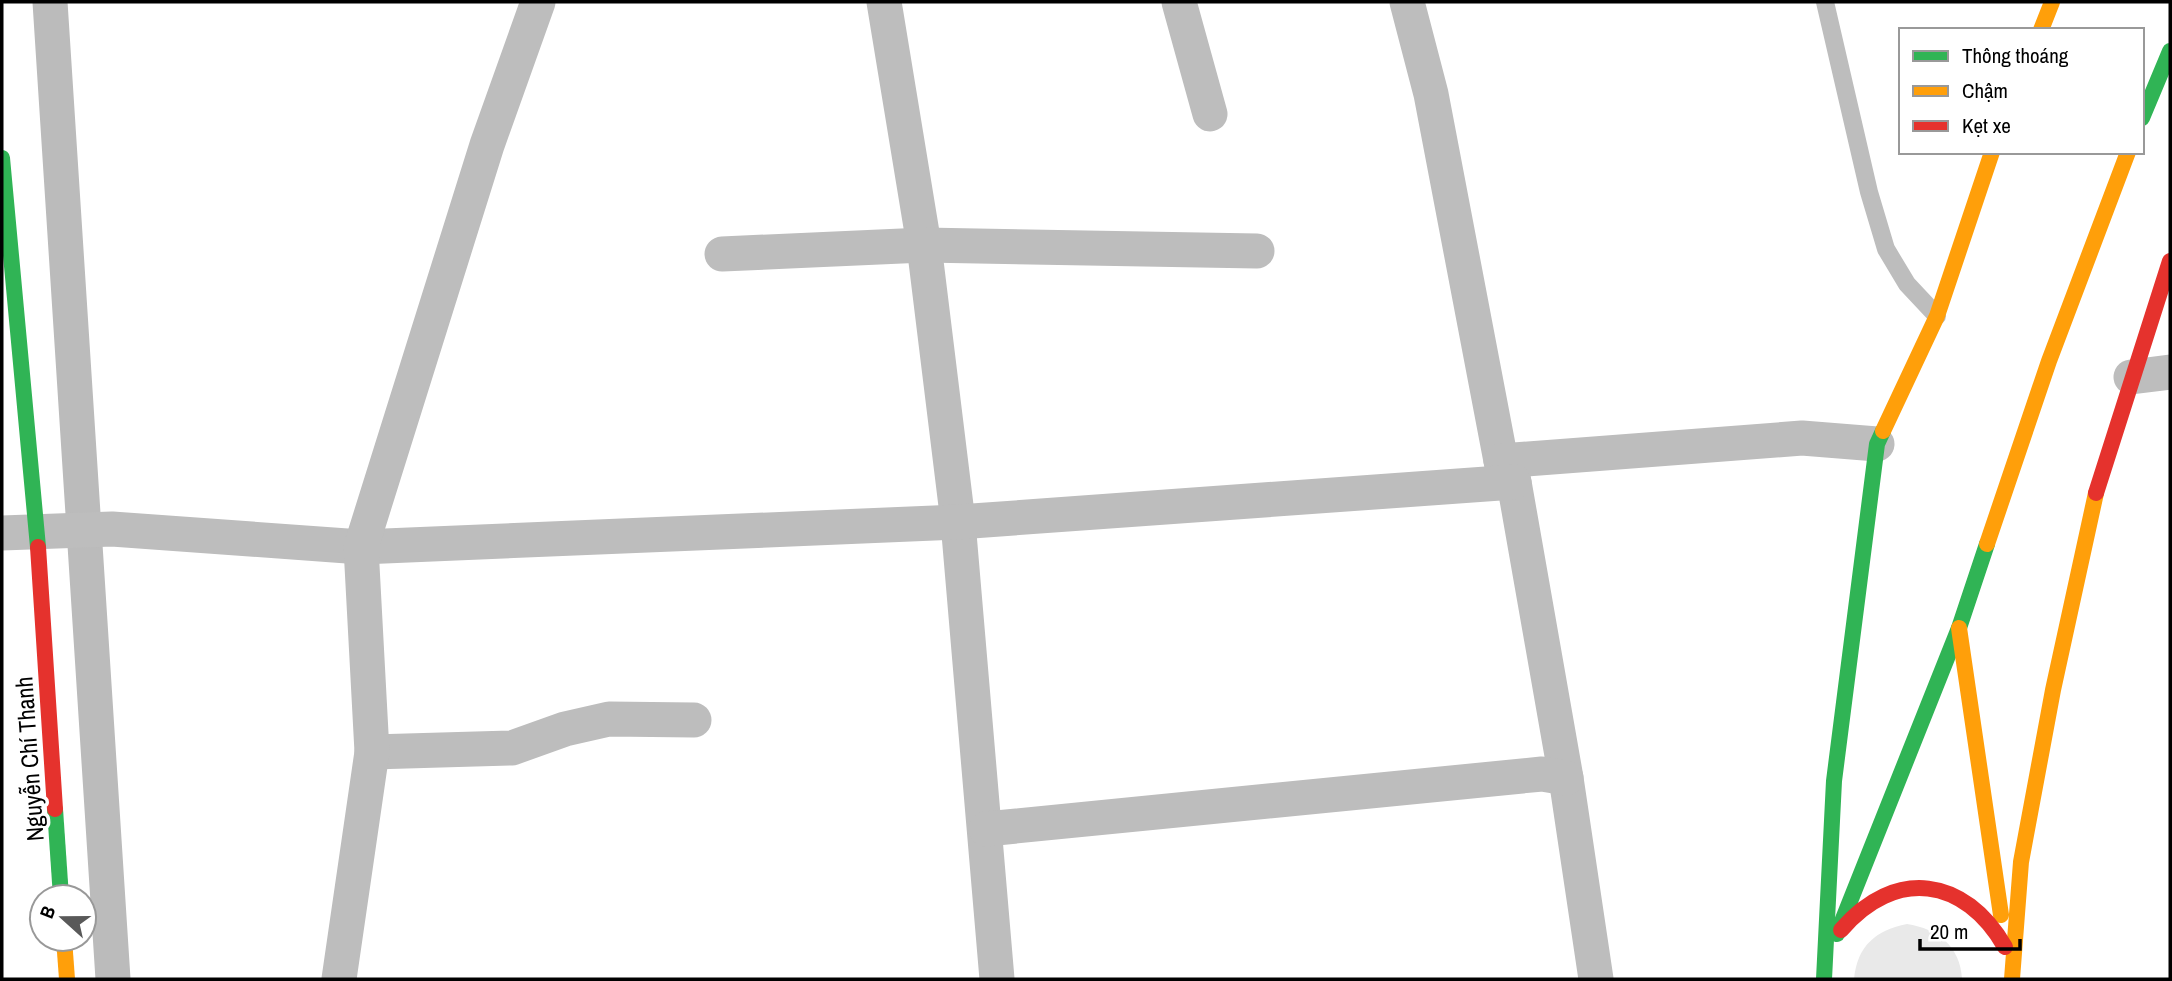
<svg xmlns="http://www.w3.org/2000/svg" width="2172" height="981" font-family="'Archivo Narrow',sans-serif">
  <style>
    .green { fill: #e9e9e9 }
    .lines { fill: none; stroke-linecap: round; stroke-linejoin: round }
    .canal { stroke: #bbb; stroke-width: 35 }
    .lane { stroke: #bdbdbd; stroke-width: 18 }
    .street { stroke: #bdbdbd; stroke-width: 35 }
    .fast { stroke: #30b455; stroke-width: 16 }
    .slow { stroke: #ff9f0a; stroke-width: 16 }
    .jam { stroke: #e5322d; stroke-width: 16 }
    .labels { text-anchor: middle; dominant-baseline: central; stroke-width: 7; stroke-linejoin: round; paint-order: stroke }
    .street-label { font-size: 24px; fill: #000; stroke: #fff }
  </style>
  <rect width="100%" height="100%" fill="#fff"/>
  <!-- green -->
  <path class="green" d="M 1907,924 C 1938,929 1960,946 1962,979 L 1854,979 C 1857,946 1876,930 1907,924 Z"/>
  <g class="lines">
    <!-- canal -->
    <path class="canal" d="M 50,2 L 113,979"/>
    <!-- lane -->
    <path class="lane" d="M 1825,2 L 1869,192 L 1886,249 L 1907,284 L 1937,316"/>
    <!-- street -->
    <g class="street">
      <path d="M 884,2 L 924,245 L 958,522 L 997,979"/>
      <path d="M 1179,2 L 1210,114"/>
      <path d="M 1407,2 L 1431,94 L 1501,461 L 1514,482 L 1566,778 L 1596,979"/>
      <path d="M 722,254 L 924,245 L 1257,251"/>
      <path d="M 2131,377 L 2170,372"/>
      <path d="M 1501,461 L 1802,438 L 1877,444"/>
      <path d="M 2,533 L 112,529 L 361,547 L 958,522 L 1514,482"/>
      <path d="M 372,752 L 512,748 L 565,729 L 609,719 L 694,720"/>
      <path d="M 986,829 L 1542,774 L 1566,778"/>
      <path d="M 339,979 L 372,752 L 361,547 L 487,145 L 538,2"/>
    </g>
    <!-- fast -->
    <g class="fast">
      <path d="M 2142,118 L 2170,51"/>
      <path d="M 2,158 L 38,547"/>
      <path d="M 55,809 L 61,897"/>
      <path d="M 1837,934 L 1959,628 L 1987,544"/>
      <path d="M 1824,979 L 1834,781 L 1877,444 L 1883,431"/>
    </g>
    <!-- slow -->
    <g class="slow">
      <path d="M 2041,30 L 2052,2"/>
      <path d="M 1883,431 L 1937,316 L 1992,152"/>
      <path d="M 1987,544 L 2049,361 L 2128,152"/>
      <path d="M 1959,628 L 2001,915"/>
      <path d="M 64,939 L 67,979"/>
      <path d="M 2012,979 L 2021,862 L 2053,690 L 2096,493"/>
    </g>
    <!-- jam -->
    <g class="jam">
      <path d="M 2096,493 L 2170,261"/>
      <path d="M 38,547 L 55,809"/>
      <path d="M 1841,930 C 1895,867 1965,877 2005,947"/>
    </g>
  </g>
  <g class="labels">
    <!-- street labels -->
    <g class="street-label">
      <text transform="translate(29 759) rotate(-94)">Nguyễn Chí Thanh</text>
    </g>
  </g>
  <!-- border -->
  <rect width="2172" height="981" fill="none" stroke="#000000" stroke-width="7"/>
  <!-- legend -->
  <rect x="1899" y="28" width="245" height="126" fill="#ffffff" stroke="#999999" stroke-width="2"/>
  <rect x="1913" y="51" width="35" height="10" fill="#30b455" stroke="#999999" stroke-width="2"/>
  <text x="1962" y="63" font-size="21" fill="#000000">Thông thoáng</text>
  <rect x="1913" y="86" width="35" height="10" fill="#ff9f0a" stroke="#999999" stroke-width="2"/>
  <text x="1962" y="98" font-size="21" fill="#000000">Chậm</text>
  <rect x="1913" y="121" width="35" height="10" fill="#e5322d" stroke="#999999" stroke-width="2"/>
  <text x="1962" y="133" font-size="21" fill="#000000">Kẹt xe</text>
  <!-- north arrow -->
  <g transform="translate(63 918) rotate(291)"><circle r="33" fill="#ffffff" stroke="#999999" stroke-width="2"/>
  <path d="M0-5L12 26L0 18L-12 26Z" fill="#595959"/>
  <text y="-10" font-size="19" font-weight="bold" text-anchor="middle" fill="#000000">B</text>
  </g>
  <!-- scale -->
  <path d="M1920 939v10h100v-10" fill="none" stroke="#000000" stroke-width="3.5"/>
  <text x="1930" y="939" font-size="21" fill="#000000" stroke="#ffffff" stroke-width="5" paint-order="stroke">20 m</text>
</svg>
